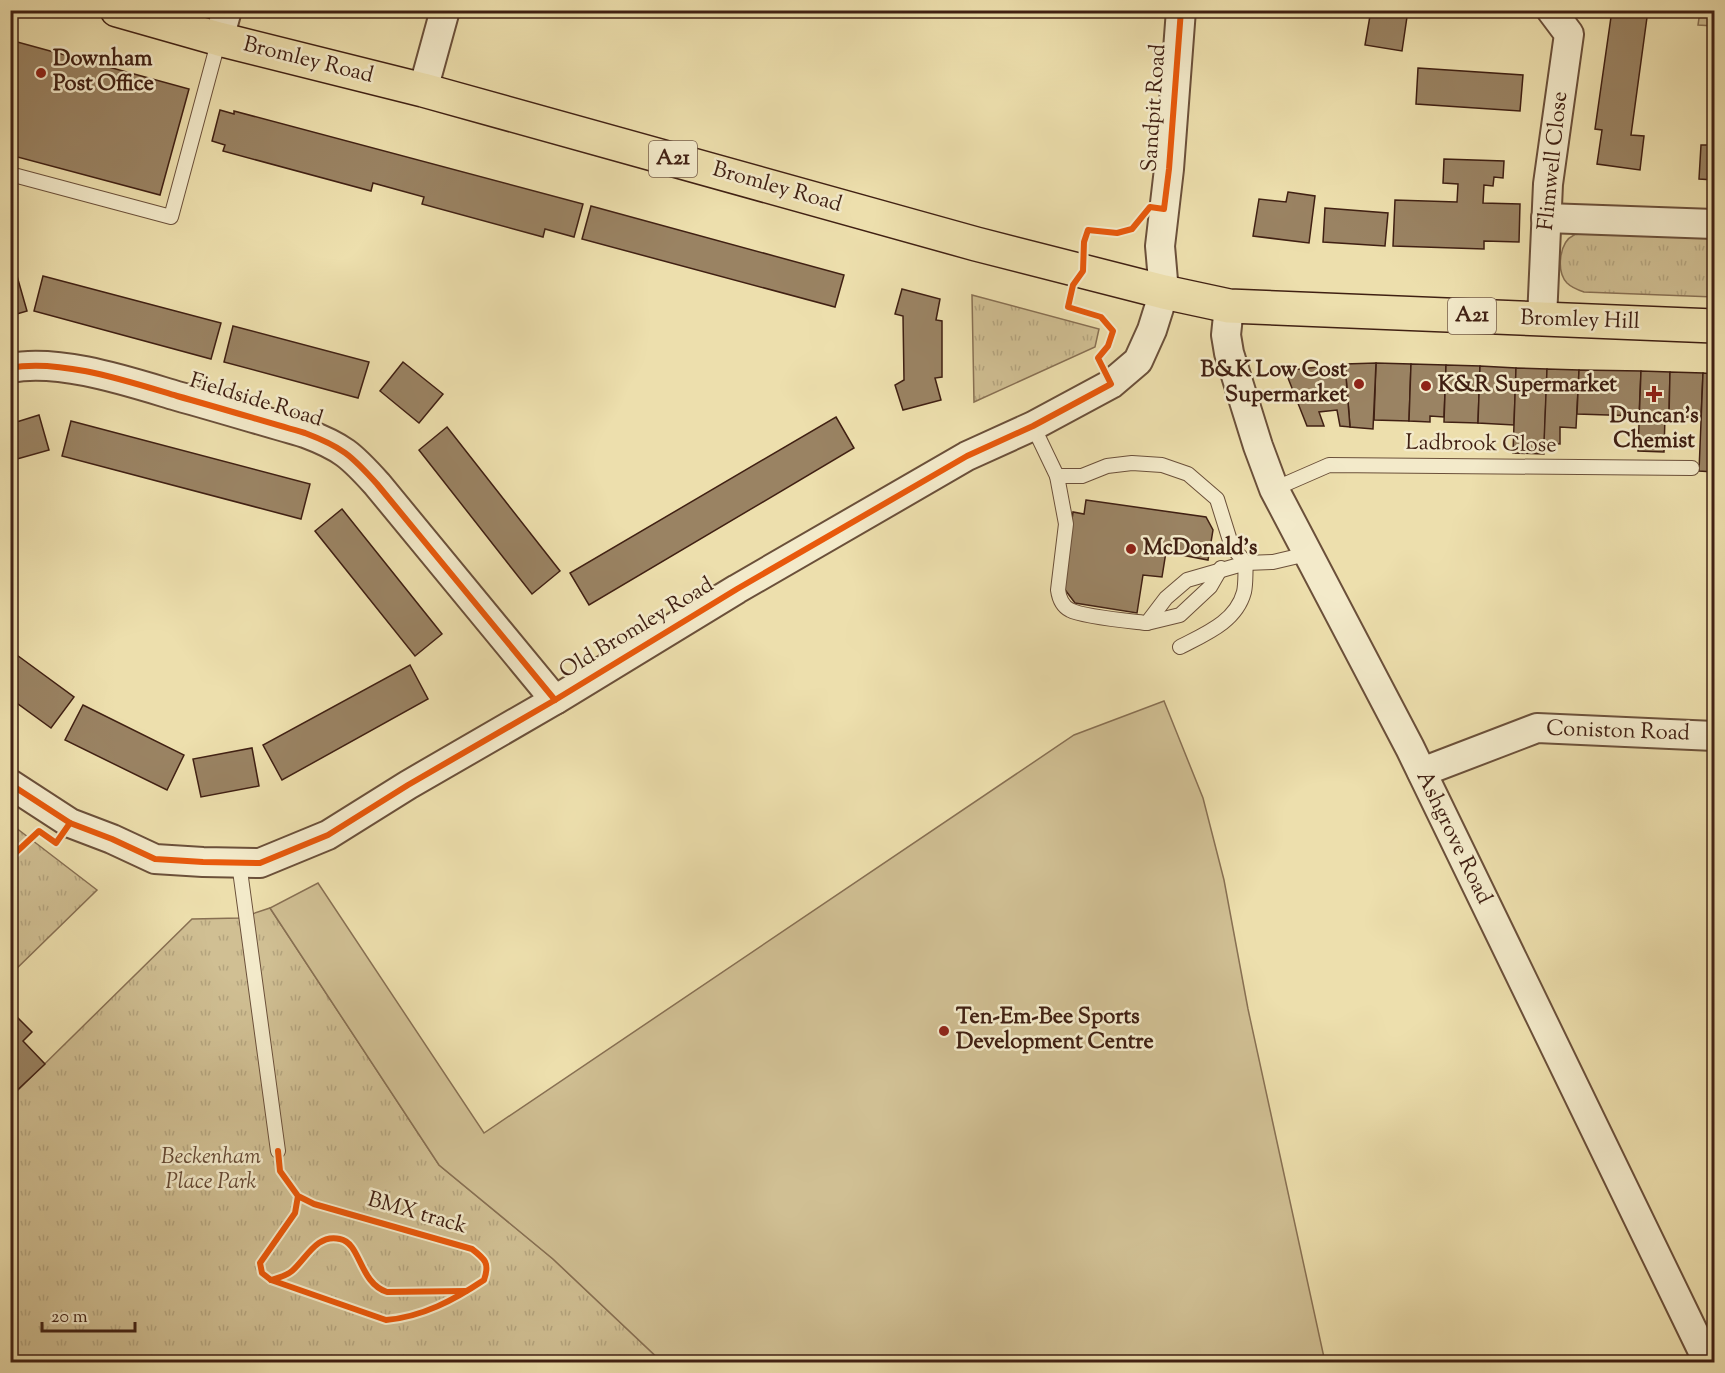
<svg xmlns="http://www.w3.org/2000/svg" width="1725" height="1373" font-family="'Sorts Mill Goudy',serif">
  <style>
    .grass { fill: url(#grass-tufts); stroke: #887053; stroke-width: 1.5 }
    .garden { fill: #d0bf93; stroke: #887053; stroke-width: 1.5 }
    .building { fill: #9a8363; stroke: #402013; stroke-width: 1.5 }
    .lines { fill: none; stroke-linecap: round; stroke-linejoin: round }
    .lane-casing { stroke: #6b503a; stroke-width: 16 }
    .street-casing { stroke: #6b503a; stroke-width: 32 }
    .primary-casing { stroke: #402013; stroke-width: 36 }
    .lane { stroke: #f3eaca; stroke-width: 14 }
    .street { stroke: #f3eaca; stroke-width: 28 }
    .primary { stroke: #eddfad; stroke-width: 33 }
    .cycleway-casing { stroke: #f3eaca; stroke-width: 10 }
    .cycleway { stroke: #e8590c; stroke-width: 6 }
    .poi-dot { fill: #8f2418; stroke: #f3eaca; stroke-width: 2 }
    .labels { text-anchor: middle; dominant-baseline: central; stroke-width: 5; stroke-linejoin: round; paint-order: stroke }
    .shield { fill: #f3eaca; stroke: #765d4a; stroke-width: 1.5 }
    .shield-label { font-size: 21px; font-weight: bold; fill: #402013 }
    .poi-label { font-size: 22px; font-weight: bold; fill: #402013; stroke: #f3eaca; text-anchor: start }
    .street-label { font-size: 22px; fill: #402013; stroke: #f3eaca }
    .park-label { font-size: 22px; font-style: italic; fill: #644833; stroke: #f3eaca }
  </style>
  <defs>
    <pattern id="grass-tufts" width="24" height="20" patternUnits="userSpaceOnUse" patternTransform="scale(1.5)"><rect width="24" height="20" fill="#d0bf93"/><path d="M3 7l-1-3M5 7V3M7 7l1-3M15 17l-1-3M17 17v-4M19 17l1-3" fill="none" stroke="#b4a47e"/></pattern>
  </defs>
  <rect width="100%" height="100%" fill="#eddfad"/>
  <filter id="stains"><feTurbulence type="fractalNoise" baseFrequency=".00333" numOctaves="4"/><feColorMatrix values="0 0 0 0 .2 0 0 0 0 .09 0 0 0 0 .02 0 0 0 .5 -.17"/></filter>
  <radialGradient id="worn" r=".72"><stop offset=".6" stop-color="#630" stop-opacity="0"/><stop offset="1" stop-color="#630" stop-opacity=".3"/></radialGradient>
  <!-- grass -->
  <g class="grass">
    <path d="M 1589,232 L 1714,236 L 1714,297 L 1584,292 C 1578,290 1571,287 1567,283 C 1556,271 1559,242 1574,235 C 1578,233 1584,233 1589,232 Z"/>
    <path d="M 972,295 L 1099,329 L 1095,347 L 974,402 Z"/>
    <path d="M 11,824 L 97,890 L 11,974 L 10,974 Z"/>
    <path d="M 270,908 L 439,1165 L 553,1259 L 662,1362 L 11,1362 L 11,1097 L 192,919 L 240,918 Z"/>
  </g>
  <!-- garden -->
  <g class="garden">
    <path d="M 1700,11 L 1714,11 L 1714,26 L 1698,25 Z"/>
    <path d="M 1164,701 L 1203,798 L 1224,880 L 1248,1009 L 1325,1362 L 662,1362 L 553,1259 L 439,1165 L 270,908 L 318,883 L 484,1133 L 1074,735 Z"/>
  </g>
  <!-- building -->
  <g class="building">
    <path d="M 1371,10 L 1408,10 L 1402,51 L 1365,45 Z"/>
    <path d="M 1612,10 L 1648,10 L 1631,135 L 1644,136 L 1640,170 L 1597,164 L 1602,130 L 1595,129 Z"/>
    <path d="M 10,40 L 189,89 L 160,195 L 10,155 Z"/>
    <path d="M 1418,68 L 1523,75 L 1520,111 L 1416,104 Z"/>
    <path d="M 220,110 L 234,114 L 234,111 L 583,204 L 574,237 L 545,229 L 543,237 L 422,204 L 424,197 L 373,183 L 371,191 L 223,151 L 225,145 L 212,141 Z"/>
    <path d="M 1701,145 L 1714,145 L 1714,180 L 1699,179 Z"/>
    <path d="M 1444,159 L 1504,161 L 1503,178 L 1494,177 L 1493,186 L 1484,185 L 1483,203 L 1520,204 L 1519,242 L 1484,241 L 1484,249 L 1393,246 L 1395,200 L 1457,202 L 1458,184 L 1443,183 Z"/>
    <path d="M 1288,192 L 1315,196 L 1309,243 L 1253,236 L 1259,199 L 1286,202 Z"/>
    <path d="M 591,206 L 844,275 L 835,307 L 582,239 Z"/>
    <path d="M 1325,208 L 1388,213 L 1385,246 L 1323,242 Z"/>
    <path d="M 17,276 L 27,311 L 10,316 L 10,277 Z"/>
    <path d="M 43,276 L 221,323 L 211,359 L 34,311 Z"/>
    <path d="M 902,289 L 940,299 L 936,320 L 942,321 L 942,377 L 935,378 L 941,400 L 903,410 L 895,385 L 904,380 L 903,316 L 895,314 Z"/>
    <path d="M 233,326 L 369,362 L 358,398 L 224,362 Z"/>
    <path d="M 403,362 L 443,394 L 419,423 L 380,391 Z"/>
    <path d="M 1376,363 L 1411,364 L 1409,421 L 1374,420 Z"/>
    <path d="M 1376,363 L 1373,429 L 1350,427 L 1345,364 Z"/>
    <path d="M 1345,364 L 1350,427 L 1340,426 L 1337,410 L 1319,412 L 1324,426 L 1307,426 L 1288,378 L 1291,370 Z"/>
    <path d="M 1411,364 L 1446,365 L 1444,417 L 1430,416 L 1430,422 L 1409,421 Z"/>
    <path d="M 1446,365 L 1480,366 L 1478,423 L 1444,422 Z"/>
    <path d="M 1480,366 L 1516,368 L 1514,425 L 1478,423 Z"/>
    <path d="M 1516,368 L 1547,369 L 1544,454 L 1513,453 Z"/>
    <path d="M 1547,369 L 1579,370 L 1576,428 L 1560,427 L 1560,444 L 1544,443 Z"/>
    <path d="M 1579,370 L 1641,371 L 1639,416 L 1577,414 Z"/>
    <path d="M 1641,371 L 1670,372 L 1669,416 L 1665,416 L 1664,452 L 1638,451 Z"/>
    <path d="M 1670,372 L 1703,373 L 1701,418 L 1669,416 Z"/>
    <path d="M 1703,373 L 1714,374 L 1714,472 L 1699,471 Z"/>
    <path d="M 39,415 L 49,450 L 10,461 L 10,424 Z"/>
    <path d="M 836,417 L 854,448 L 589,605 L 570,573 Z"/>
    <path d="M 71,421 L 310,484 L 301,519 L 62,456 Z"/>
    <path d="M 447,427 L 560,571 L 532,594 L 419,450 Z"/>
    <path d="M 1086,500 L 1206,517 L 1213,530 L 1208,560 L 1166,552 L 1162,577 L 1143,575 L 1137,613 L 1075,603 L 1063,587 L 1073,512 L 1084,514 Z"/>
    <path d="M 342,509 L 442,634 L 415,656 L 315,531 Z"/>
    <path d="M 10,650 L 74,697 L 51,728 L 10,698 Z"/>
    <path d="M 410,665 L 428,699 L 282,780 L 263,745 Z"/>
    <path d="M 83,705 L 184,755 L 167,790 L 65,740 Z"/>
    <path d="M 252,748 L 259,786 L 201,797 L 193,759 Z"/>
    <path d="M 10,1010 L 32,1032 L 23,1041 L 45,1064 L 10,1097 Z"/>
  </g>
  <g class="lines">
    <defs>
      <g id="lane">
        <path d="M 10,174 L 171,217 L 219,39"/>
        <path d="M 1033,426 L 1057,476 L 1082,476 L 1107,466 L 1132,463 L 1162,465 L 1188,474 L 1217,499 L 1232,547 L 1246,563 L 1273,562 L 1307,554"/>
        <path d="M 1057,476 L 1066,524 L 1058,590 C 1059,597 1062,606 1070,610 C 1083,617 1130,621 1147,623 L 1166,598 L 1187,580 L 1246,563 C 1245,572 1246,583 1244,592 C 1236,622 1205,634 1180,647"/>
        <path d="M 1274,489 L 1329,465 L 1692,468"/>
        <path d="M 1147,623 L 1180,615 L 1210,587 L 1221,568"/>
        <path d="M 239,863 L 278,1151"/>
      </g>
      <g id="street">
        <path d="M 219,39 L 227,10"/>
        <path d="M 423,90 L 445,10"/>
        <path d="M 1546,218 L 1714,224"/>
        <path d="M 1229,306 L 1226,335 L 1229,353 L 1258,446 L 1274,489 L 1410,748 L 1708,1362"/>
        <path d="M 1542,319 L 1548,184 L 1569,34 L 1551,10"/>
        <path d="M 10,368 C 59,358 130,382 177,396 C 220,408 263,421 305,433 C 342,447 351,455 377,484 L 555,700"/>
        <path d="M 1422,772 L 1537,728 L 1714,736"/>
        <path d="M 10,784 L 70,823 L 112,839 L 155,859 L 203,862 L 260,863 L 328,835 L 408,785 L 555,700 L 737,589 L 967,456 L 1033,426 L 1111,384 L 1138,361 L 1152,330 L 1164,292 L 1160,246 L 1169,169 L 1181,10"/>
      </g>
      <path id="primary" d="M 117,10 L 219,39 L 423,90 L 976,244 L 1164,292 L 1229,306 L 1714,326"/>
    </defs>
    <!-- lane casing -->
    <use href="#lane" class="lane-casing"/>
    <!-- street casing -->
    <use href="#street" class="street-casing"/>
    <!-- primary casing -->
    <use href="#primary" class="primary-casing"/>
    <!-- lane -->
    <use href="#lane" class="lane"/>
    <!-- street -->
    <use href="#street" class="street"/>
    <!-- primary -->
    <use href="#primary" class="primary"/>
    <defs>
      <g id="cycleway">
        <path d="M 10,368 C 59,358 130,382 177,396 C 220,408 263,421 305,433 C 342,447 351,455 377,484 L 555,700"/>
        <path d="M 10,784 L 70,823 L 112,839 L 155,859 L 203,862 L 260,863 L 328,835 L 408,785 L 555,700 L 737,589 L 967,456 L 1033,426 L 1111,384 L 1098,358 L 1108,346 L 1113,331 L 1101,317 L 1068,307 L 1073,285 L 1083,271 L 1084,242 L 1088,230 L 1117,233 L 1132,229 L 1150,207 L 1164,209 L 1169,169 L 1181,10"/>
        <path d="M 10,858 L 39,831 L 56,843 L 70,823"/>
        <path d="M 278,1151 L 280,1171 L 298,1196 L 314,1204 L 472,1249 C 485,1259 490,1263 484,1280 C 454,1300 422,1317 386,1320 L 271,1280 L 262,1273 L 260,1263 L 295,1213 L 298,1196"/>
        <path d="M 271,1280 C 278,1278 286,1276 292,1271 C 306,1259 317,1233 340,1239 C 361,1243 359,1283 387,1292 L 466,1291"/>
      </g>
    </defs>
    <!-- cycleway casing -->
    <use href="#cycleway" class="cycleway-casing"/>
    <!-- cycleway -->
    <use href="#cycleway" class="cycleway"/>
  </g>
  <!-- markers -->
  <g class="poi-dot">
    <circle cx="41" cy="73" r="6"/>
    <circle cx="1359" cy="384" r="6"/>
    <circle cx="1426" cy="386" r="6"/>
    <path d="M1651 385h6v6h6v6h-6v6h-6v-6h-6v-6h6z"/>
    <circle cx="1131" cy="549" r="6"/>
    <circle cx="944" cy="1031" r="6"/>
  </g>
  <g class="labels">
    <!-- shield labels -->
    <g class="shield">
      <rect x="649" y="141" width="48" height="36" rx="4.5"/>
      <rect x="1448" y="298" width="48" height="36" rx="4.5"/>
    </g>
    <g class="shield-label">
      <text x="673" y="159">A21</text>
      <text x="1472" y="316">A21</text>
    </g>
    <!-- poi labels -->
    <g class="poi-label">
      <text x="53" y="60">Downham<tspan x="53" dy="25">Post Office</tspan></text>
      <text x="1347" y="371" text-anchor="end">B&amp;K Low Cost<tspan x="1347" dy="25">Supermarket</tspan></text>
      <text x="1438" y="386">K&amp;R Supermarket</text>
      <text x="1654" y="417" text-anchor="middle">Duncan's<tspan x="1654" dy="25">Chemist</tspan></text>
      <text x="1143" y="549">McDonald's</text>
      <text x="956" y="1018">Ten-Em-Bee Sports<tspan x="956" dy="25">Development Centre</tspan></text>
    </g>
    <!-- street labels -->
    <g class="street-label">
      <text transform="translate(308 61) rotate(14)">Bromley Road</text>
      <text transform="translate(1155 108) rotate(-86)">Sandpit Road</text>
      <text transform="translate(1554 161) rotate(-84)">Flimwell Close</text>
      <text transform="translate(777 188) rotate(16)">Bromley Road</text>
      <text transform="translate(1580 321) rotate(2)">Bromley Hill</text>
      <text transform="translate(256 401) rotate(17)">Fieldside Road</text>
      <text transform="translate(1481 445) rotate(1)">Ladbrook Close</text>
      <text transform="translate(637 629) rotate(-31)">Old Bromley Road</text>
      <text transform="translate(1618 732) rotate(2)">Coniston Road</text>
      <text transform="translate(1453 838) rotate(64)">Ashgrove Road</text>
      <text transform="translate(417 1214) rotate(16)">BMX track</text>
    </g>
    <!-- park labels -->
    <g class="park-label">
      <text x="211" y="1158">Beckenham<tspan x="211" dy="25">Place Park</tspan></text>
    </g>
  </g>
  <!-- margin -->
  <rect width="1725" height="1373" fill="none" stroke="#eddfad" stroke-width="36"/>
  <rect x="12" y="12" width="1701" height="1349" fill="none" stroke="#402013" stroke-width="3"/>
  <rect x="18" y="18" width="1689" height="1337" fill="none" stroke="#402013" stroke-width="1.5"/>
  <!-- scale -->
  <path d="M42 1322v9h93v-9" fill="none" stroke="#402013" stroke-width="3"/>
  <text x="51" y="1322" font-size="18" fill="#402013" stroke="#f3eaca" stroke-width="4.5" paint-order="stroke">20 m</text>
  <rect width="100%" height="100%" filter="url(#stains)"/>
  <rect width="100%" height="100%" fill="url(#worn)"/>
</svg>
